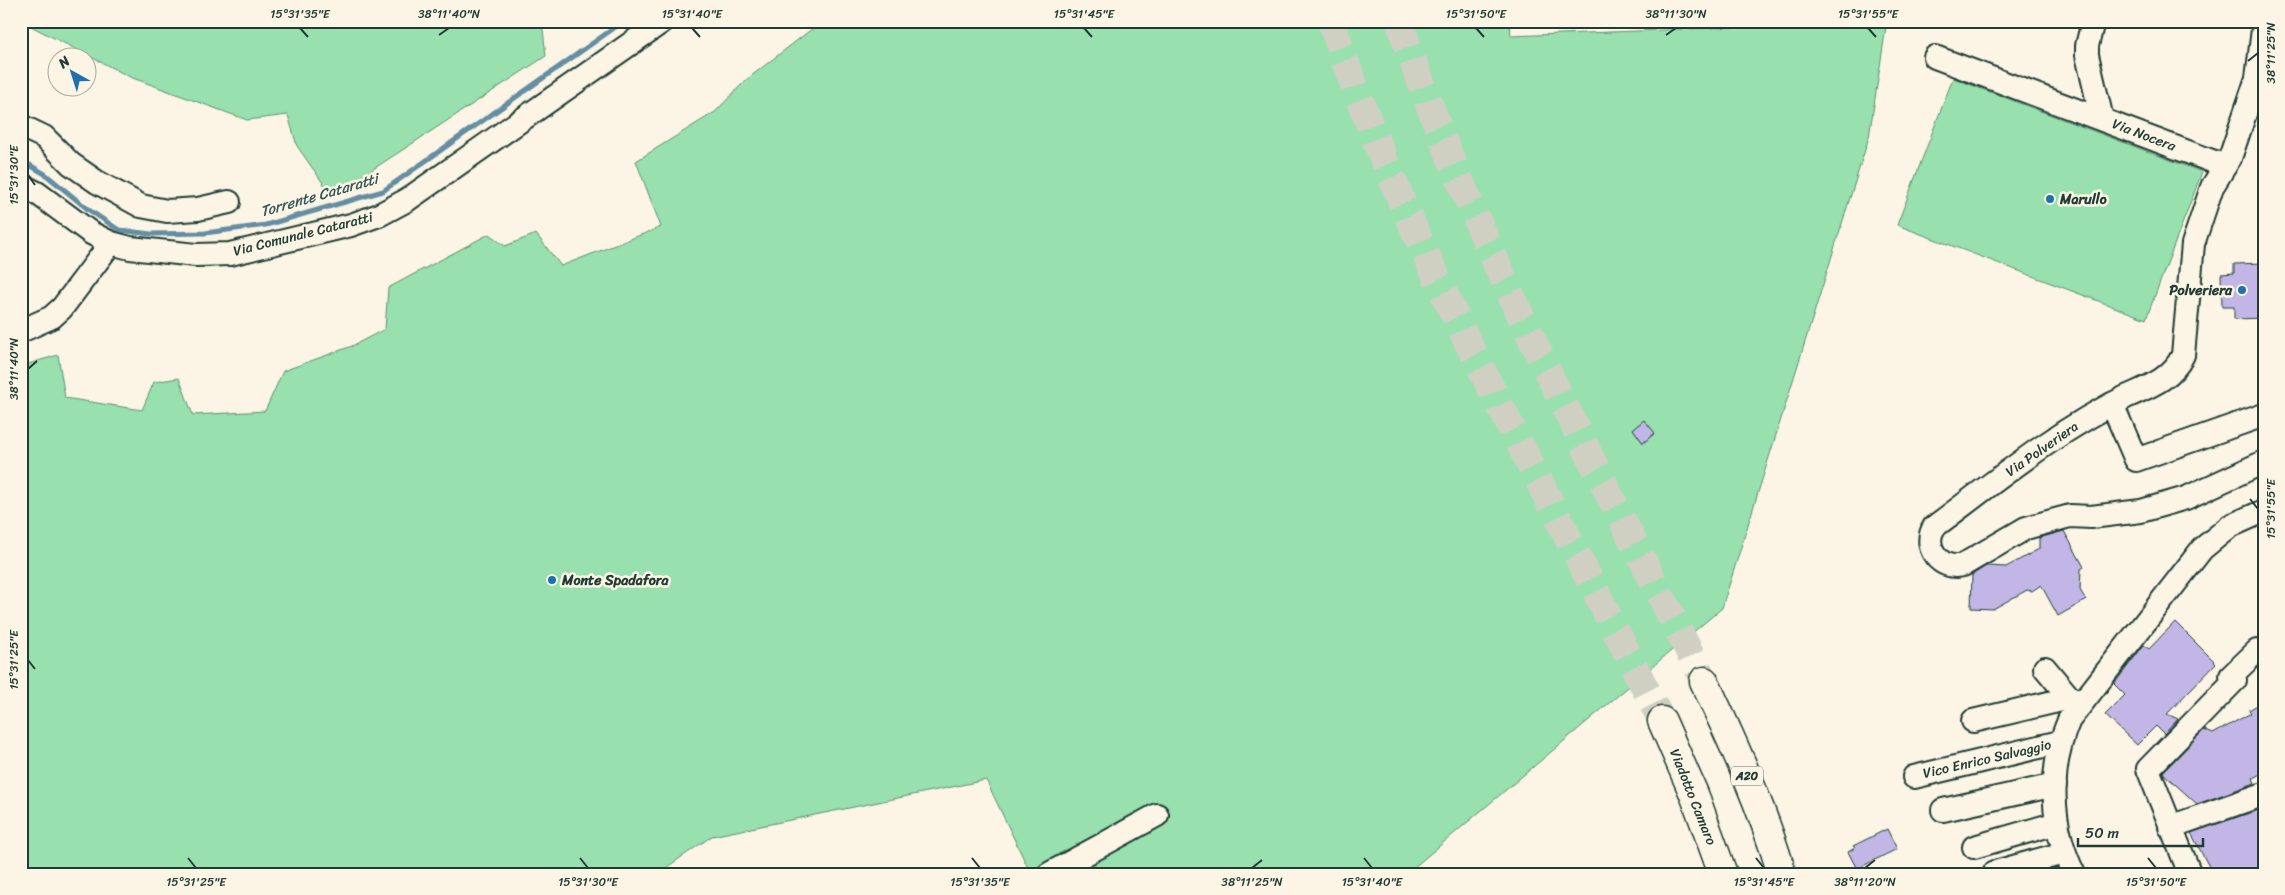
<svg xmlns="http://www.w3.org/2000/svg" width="2285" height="895" font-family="Sriracha,sans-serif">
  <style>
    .green { fill: #98e0ae; stroke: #5c8e71 }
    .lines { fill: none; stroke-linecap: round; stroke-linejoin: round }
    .stream { stroke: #638ea3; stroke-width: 5 }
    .building { fill: #c2b6e7; stroke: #1f3d34 }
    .highway-tunnel { stroke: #d0d0c2; stroke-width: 28; stroke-dasharray: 28 14; stroke-linecap: butt }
    .minor-casing { stroke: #1f3d34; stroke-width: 26 }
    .highway-casing { stroke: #1f3d34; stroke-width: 31 }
    .minor { stroke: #fcf5e5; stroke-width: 22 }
    .highway { stroke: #fcf5e5; stroke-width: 28 }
    .ticks { fill: none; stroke: #1f3d34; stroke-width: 2 }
    .poi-dot { fill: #1f6fb2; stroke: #fcf5e5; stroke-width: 2 }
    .labels { text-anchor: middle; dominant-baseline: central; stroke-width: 5; stroke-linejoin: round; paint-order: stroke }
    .shield { fill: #fcf5e5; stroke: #617469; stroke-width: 1 }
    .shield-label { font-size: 12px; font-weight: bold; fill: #1f3d34 }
    .street-label { font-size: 14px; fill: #1f3d34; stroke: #fcf5e5 }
    .poi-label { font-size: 14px; font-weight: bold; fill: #1f3d34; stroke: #fcf5e5; text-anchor: start }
    .water-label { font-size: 15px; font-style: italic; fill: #365859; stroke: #fcf5e5 }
    .neatline { fill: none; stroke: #1f3d34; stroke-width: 2 }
    .ticks-label { font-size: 12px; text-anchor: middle; fill: #1f3d34 }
  </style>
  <rect width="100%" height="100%" fill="#fcf5e5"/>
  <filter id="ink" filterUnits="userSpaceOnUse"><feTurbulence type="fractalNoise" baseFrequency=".02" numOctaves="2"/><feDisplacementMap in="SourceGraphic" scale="10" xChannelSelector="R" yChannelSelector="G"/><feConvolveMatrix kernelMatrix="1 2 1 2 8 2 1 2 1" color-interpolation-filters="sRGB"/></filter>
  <g filter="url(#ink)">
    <!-- green -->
    <g class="green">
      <path d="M 21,21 L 542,21 L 546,56 L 332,196 L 297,146 L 288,115 L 247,120 L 130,77 Z"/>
      <path d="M 822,21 L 1510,21 L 1511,36 L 1887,21 L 1869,137 L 1722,608 L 1406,874 L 1031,874 L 986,780 L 712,836 L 657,874 L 21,874 L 21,366 L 58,355 L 65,398 L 142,410 L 154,382 L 179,378 L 193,415 L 265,411 L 283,371 L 352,346 L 385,329 L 388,288 L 489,234 L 505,246 L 536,234 L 561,266 L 661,227 L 636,161 L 715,112 L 746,80 Z"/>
      <path d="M 1953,78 L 2202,172 L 2146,319 L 1897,225 Z"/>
    </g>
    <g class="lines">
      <!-- stream -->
      <path class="stream" d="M 21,160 L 45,174 L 89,210 L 119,230 L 151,234 L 205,233 L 266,225 L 383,191 L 624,21"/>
    </g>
    <!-- building -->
    <g class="building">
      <path d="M 2264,263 L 2264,318 L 2234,319 L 2234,307 L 2222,307 L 2221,274 L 2234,273 L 2234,264 Z"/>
      <path d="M 1644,420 L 1655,433 L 1643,443 L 1633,429 Z"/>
      <path d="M 2064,531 L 2084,567 L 2081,569 L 2080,590 L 2086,600 L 2058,616 L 2041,585 L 2032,591 L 2027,590 L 1993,609 L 1971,608 L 1972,575 L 1986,566 L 2006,567 L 2039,549 L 2039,538 Z"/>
      <path d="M 2175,622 L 2216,663 L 2167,714 L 2178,719 L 2164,734 L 2156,726 L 2137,745 L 2105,715 L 2125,695 L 2114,684 L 2144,645 L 2149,649 Z"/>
      <path d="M 2264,701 L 2264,772 L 2253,778 L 2255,783 L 2197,804 L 2165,775 L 2163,772 L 2204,730 L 2213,734 L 2251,713 L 2249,710 Z"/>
      <path d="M 2264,808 L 2264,874 L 2213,874 L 2191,833 Z"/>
      <path d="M 1887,829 L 1897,849 L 1857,869 L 1848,852 L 1855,848 L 1853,846 Z"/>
    </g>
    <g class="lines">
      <!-- highway-tunnel -->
      <g class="highway-tunnel">
        <path d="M 1331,21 C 1382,171 1452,314 1525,454 C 1571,543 1616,632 1662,721"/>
        <path d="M 1399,21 C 1477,251 1596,465 1704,681"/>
      </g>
      <defs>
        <g id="minor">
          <path d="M 2093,21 L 2087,46 L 2087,55 L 2102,119"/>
          <path d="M 2264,21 L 2257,78 L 2230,158 L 2212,187 L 2193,244 L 2183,355 C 2172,379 2148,387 2126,397 C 2056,431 1996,481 1934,527 C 1922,548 1941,571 1963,565 L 2026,528 L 2070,516 L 2091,517 L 2141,511 L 2186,498 L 2264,462"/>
          <path d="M 1935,57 L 2225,166"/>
          <path d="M 21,126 L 44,137 L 71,164 L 97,182 L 141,206 L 167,211 L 198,209 L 229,202"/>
          <path d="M 21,185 L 37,193 L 91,233 L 111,243 L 130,248 L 196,255 L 230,254 L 351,225 L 379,215 L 407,200 L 663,21"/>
          <path d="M 21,331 L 52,317 L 62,308 L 111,243"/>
          <path d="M 2112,404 L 2136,460 L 2264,415"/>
          <path d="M 2045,668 L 2070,698"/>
          <path d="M 1973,721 L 2070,698 L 2082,702"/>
          <path d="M 1914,777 L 2060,742"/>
          <path d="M 1943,810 L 2055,785"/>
          <path d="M 2170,827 L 2264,794"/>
          <path d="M 1974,847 L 2057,823"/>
          <path d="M 1995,872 L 2064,853"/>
          <path d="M 1049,874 L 1157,815"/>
          <path d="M 2074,874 C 2050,826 2048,769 2069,720 L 2202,549 L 2230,526 L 2264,511"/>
          <path d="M 2190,874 L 2148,769 L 2235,680 L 2231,676 L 2257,651"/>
        </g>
        <g id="highway">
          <path d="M 1704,681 C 1734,744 1762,807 1782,874"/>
          <path d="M 1662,721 L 1694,794 L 1723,874"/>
        </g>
      </defs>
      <!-- minor casing -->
      <use href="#minor" class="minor-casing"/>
      <!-- highway casing -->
      <use href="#highway" class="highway-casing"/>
      <!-- minor -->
      <use href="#minor" class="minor"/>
      <!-- highway -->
      <use href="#highway" class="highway"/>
    </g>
  </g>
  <!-- ticks -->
  <path class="ticks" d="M 300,28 L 308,37M 692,28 L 700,37M 1084,28 L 1092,37M 1476,28 L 1484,37M 1868,28 L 1876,37M 439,35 L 449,28M 1666,35 L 1676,28M 2248,61 L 2258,53M 28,175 L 35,185M 28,369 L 37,361M 2250,499 L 2258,509M 28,660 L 35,669M 188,858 L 196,868M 580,858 L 588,868M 972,858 L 980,868M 1364,858 L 1372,868M 1756,858 L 1764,868M 2148,858 L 2156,868M 1252,868 L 1262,860M 1865,868 L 1875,860"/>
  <!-- markers -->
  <g class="poi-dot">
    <circle cx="2050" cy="199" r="5"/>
    <circle cx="2242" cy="290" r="5"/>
    <circle cx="552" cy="580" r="5"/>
  </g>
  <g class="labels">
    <!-- shield labels -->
    <rect class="shield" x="1731" y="766.5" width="32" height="19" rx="4"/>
    <g class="shield-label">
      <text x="1747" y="776">A20</text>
    </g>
    <!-- street labels -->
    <g class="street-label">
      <text transform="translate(2144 135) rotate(21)">Via Nocera</text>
      <text transform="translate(303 234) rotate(-14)">Via Comunale Cataratti</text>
      <text transform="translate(2042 449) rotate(-35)">Via Polveriera</text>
      <text transform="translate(1987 759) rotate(-13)">Vico Enrico Salvaggio</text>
      <text transform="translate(1693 797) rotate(68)">Viadotto Camaro</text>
    </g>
    <!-- poi labels -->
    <g class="poi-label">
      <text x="2060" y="199">Marullo</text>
      <text x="2232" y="290" text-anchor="end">Polveriera</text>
      <text x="562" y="580">Monte Spadafora</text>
    </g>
    <!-- water labels -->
    <g class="water-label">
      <text transform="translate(319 195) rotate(-16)">Torrente Cataratti</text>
    </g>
  </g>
  <!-- margin -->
  <rect width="2285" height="895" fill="none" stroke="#fcf5e5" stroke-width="55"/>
  <!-- north arrow -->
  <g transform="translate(72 72) rotate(321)"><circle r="24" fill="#fcf5e5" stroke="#a4ab9e"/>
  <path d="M0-4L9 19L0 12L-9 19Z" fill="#1f6fb2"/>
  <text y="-8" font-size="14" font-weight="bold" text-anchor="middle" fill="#1f3d34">N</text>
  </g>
  <!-- scale -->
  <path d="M2078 838v8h125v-8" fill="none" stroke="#1f3d34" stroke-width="2.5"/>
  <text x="2085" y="838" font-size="15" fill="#1f3d34" stroke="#fcf5e5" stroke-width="4" paint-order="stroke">50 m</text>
  <rect x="28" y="28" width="2230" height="840" class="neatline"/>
  <g class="ticks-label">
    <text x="300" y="18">15°31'35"E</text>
    <text x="449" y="18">38°11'40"N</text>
    <text x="692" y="18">15°31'40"E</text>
    <text x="1084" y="18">15°31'45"E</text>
    <text x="1476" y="18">15°31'50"E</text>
    <text x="1676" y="18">38°11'30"N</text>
    <text x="1868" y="18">15°31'55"E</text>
    <text transform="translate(2271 53) rotate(-90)" y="4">38°11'25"N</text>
    <text transform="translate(14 175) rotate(-90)" y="4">15°31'30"E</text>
    <text transform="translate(14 369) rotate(-90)" y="4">38°11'40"N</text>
    <text transform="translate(2271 509) rotate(-90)" y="4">15°31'55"E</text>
    <text transform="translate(14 660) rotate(-90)" y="4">15°31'25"E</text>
    <text x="196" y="886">15°31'25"E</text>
    <text x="588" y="886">15°31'30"E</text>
    <text x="980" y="886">15°31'35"E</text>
    <text x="1252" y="886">38°11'25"N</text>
    <text x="1372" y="886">15°31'40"E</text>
    <text x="1764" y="886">15°31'45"E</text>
    <text x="1865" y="886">38°11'20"N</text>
    <text x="2156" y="886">15°31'50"E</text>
  </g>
</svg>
